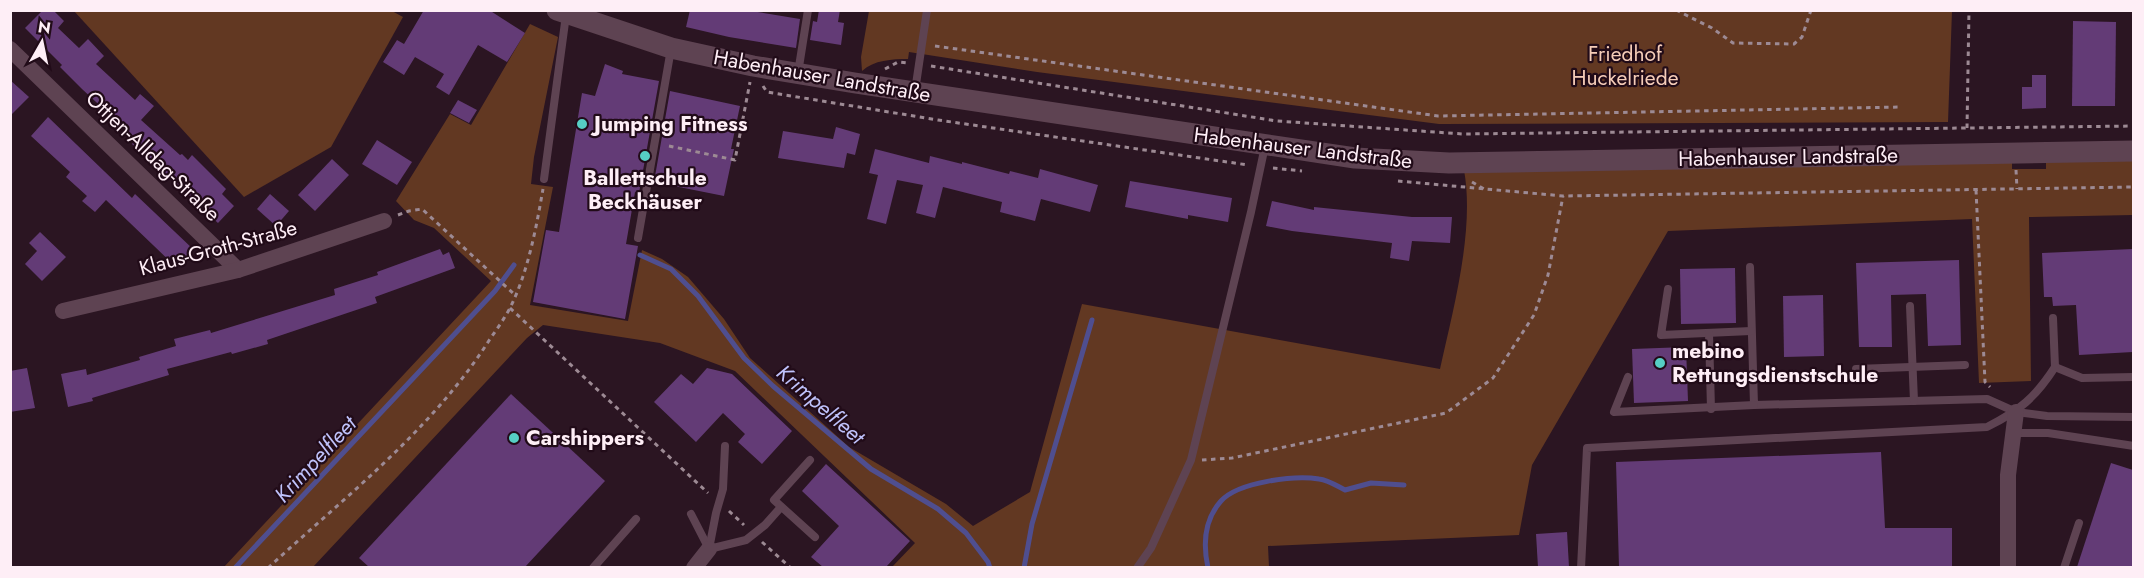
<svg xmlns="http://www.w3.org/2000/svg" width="2144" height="578" font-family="Jost,sans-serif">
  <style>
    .green { fill: #623822 }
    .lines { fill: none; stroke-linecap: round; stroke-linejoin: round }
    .stream { stroke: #4f4e8f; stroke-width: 5 }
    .building { fill: #633b76 }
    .path { stroke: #9d8a94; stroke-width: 3; stroke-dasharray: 4.5 4.5; stroke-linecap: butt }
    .service { stroke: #5e4352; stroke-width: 8 }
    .minor { stroke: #5e4352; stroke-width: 16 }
    .tertiary { stroke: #5e4352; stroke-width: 21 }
    .poi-dot { fill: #56cec4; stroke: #210b18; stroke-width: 2 }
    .labels { text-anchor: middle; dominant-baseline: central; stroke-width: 4.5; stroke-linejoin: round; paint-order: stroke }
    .park-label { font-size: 21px; fill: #f5ccb8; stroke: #210b18 }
    .street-label { font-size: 21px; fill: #feeef6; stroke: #210b18 }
    .poi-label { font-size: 21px; font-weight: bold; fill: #feeef6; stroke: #210b18; text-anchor: start }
    .water-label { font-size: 22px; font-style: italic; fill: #bfc2fb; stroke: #210b18 }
  </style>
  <rect width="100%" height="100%" fill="#2b1522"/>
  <!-- green -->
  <g class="green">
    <path d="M 392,11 L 403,17 L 331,147 L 244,197 L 74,11 Z"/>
    <path d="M 869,11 L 1952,11 L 1948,122 L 1439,124 L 1037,72 L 909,52 L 908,59 C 892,59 874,60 862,71 L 861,57 Z"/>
    <path d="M 530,24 L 558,37 L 534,157 L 531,184 L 553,187 L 530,305 L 628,321 L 642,250 L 662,259 L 688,277 L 724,319 L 750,358 L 849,447 L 946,504 L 973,526 L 1030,492 L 1082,304 L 1440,369 C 1453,310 1475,230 1464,170 L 2012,161 L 2012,169 L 2046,169 L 2046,161 L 2133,160 L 2133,215 L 2029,217 L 2031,381 L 1979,383 L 1972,219 L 1668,231 L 1532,465 L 1519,535 L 1268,546 L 1269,567 L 892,567 L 915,543 L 735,371 L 660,343 L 543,325 L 527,338 L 313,567 L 223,568 L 491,281 L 434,228 L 414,220 L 396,201 L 450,114 L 471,125 Z"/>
  </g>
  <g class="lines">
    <!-- stream -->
    <g class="stream">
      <path d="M 640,255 L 671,269 L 698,296 L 744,358 L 773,386 L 871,469 L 938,509 L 966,533 L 988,562 L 990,568"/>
      <path d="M 235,568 L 495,291 L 514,265"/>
      <path d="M 1024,568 L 1032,524 L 1092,320"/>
      <path d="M 1208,568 C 1203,545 1204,520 1221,501 C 1238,482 1295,475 1319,479 C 1328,480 1337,486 1345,490 L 1371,483 L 1404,485"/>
    </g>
  </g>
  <!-- building -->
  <g class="building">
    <path d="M 43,10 L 53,10 L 64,21 L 58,28 L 79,48 L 88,39 L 104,56 L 96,64 L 135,100 L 140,94 L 154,106 L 141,120 L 180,155 L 182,154 L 188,160 L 192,155 L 226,189 L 222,194 L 234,206 L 218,223 L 132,144 L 136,139 L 82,89 L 60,67 L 62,65 L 25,28 Z"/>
    <path d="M 424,10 L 489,10 L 525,33 L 507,62 L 478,45 L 449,95 L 436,87 L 444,74 L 415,57 L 404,75 L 383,62 L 397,40 L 404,44 Z"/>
    <path d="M 690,10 L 745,10 L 800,19 L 796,48 L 729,37 L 686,27 Z"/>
    <path d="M 819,10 L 840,10 L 838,22 L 844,23 L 841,45 L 810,40 L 813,21 L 817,22 Z"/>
    <path d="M 2073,21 L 2116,22 L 2115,106 L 2072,106 Z"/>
    <path d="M 605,64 L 623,71 L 622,74 L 659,81 L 639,193 L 635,192 L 626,244 L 638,246 L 625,319 L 533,302 L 546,230 L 559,232 L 582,93 L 595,96 Z"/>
    <path d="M 2032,75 L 2046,75 L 2046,108 L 2022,109 L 2022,87 L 2032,87 Z"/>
    <path d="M 10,80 L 29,97 L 10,116 Z"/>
    <path d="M 670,91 L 740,106 L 731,149 L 734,149 L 724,196 L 654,182 Z"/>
    <path d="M 458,100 L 477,110 L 469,123 L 450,113 Z"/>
    <path d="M 48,117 L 132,198 L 135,194 L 194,250 L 177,268 L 106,200 L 95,212 L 82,201 L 87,196 L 66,177 L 70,172 L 31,136 Z"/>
    <path d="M 836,127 L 860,134 L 855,155 L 847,153 L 844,168 L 778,158 L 783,131 L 833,139 Z"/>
    <path d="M 377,140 L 412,162 L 397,185 L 362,164 Z"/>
    <path d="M 875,149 L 929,163 L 930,156 L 962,164 L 962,162 L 1009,174 L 1010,171 L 1038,178 L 1040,169 L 1098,185 L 1090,212 L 1041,199 L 1035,221 L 1000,212 L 1002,202 L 943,187 L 935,218 L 916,213 L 923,185 L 897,180 L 886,224 L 867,219 L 878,175 L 869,173 Z"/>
    <path d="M 332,159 L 349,175 L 315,211 L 298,195 Z"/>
    <path d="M 1130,181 L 1232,198 L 1228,222 L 1188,215 L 1188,219 L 1125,207 Z"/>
    <path d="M 270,194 L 289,211 L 276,226 L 257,209 Z"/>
    <path d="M 1272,201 L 1314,210 L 1314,207 L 1412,217 L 1452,217 L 1450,243 L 1412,241 L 1409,261 L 1390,258 L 1392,243 L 1292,231 L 1266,226 Z"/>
    <path d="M 40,232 L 66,257 L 42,281 L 25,264 L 37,251 L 29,243 Z"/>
    <path d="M 440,249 L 443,255 L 449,252 L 455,268 L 375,297 L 377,303 L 267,340 L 268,344 L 232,354 L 231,352 L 167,369 L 169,375 L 92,398 L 93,401 L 68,407 L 61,374 L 86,369 L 87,375 L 140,360 L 139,357 L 176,346 L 174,339 L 210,330 L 211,333 L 335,295 L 334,289 L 378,275 L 377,272 Z"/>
    <path d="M 2133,249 L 2133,352 L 2079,355 L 2076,305 L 2053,306 L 2052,297 L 2044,297 L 2042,253 Z"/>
    <path d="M 1959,260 L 1961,345 L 1928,346 L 1926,294 L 1891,295 L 1892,347 L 1859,347 L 1856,263 Z"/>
    <path d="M 1735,268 L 1736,323 L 1681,324 L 1680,269 Z"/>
    <path d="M 1823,295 L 1824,356 L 1784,357 L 1783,296 Z"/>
    <path d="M 1686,347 L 1688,401 L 1634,403 L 1632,349 Z"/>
    <path d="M 27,368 L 35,408 L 10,412 L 10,371 Z"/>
    <path d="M 707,368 L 732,374 L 792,431 L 762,464 L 738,442 L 745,434 L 723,413 L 696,442 L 654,402 L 681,374 L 693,384 Z"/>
    <path d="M 511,394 L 605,481 L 525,567 L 369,567 L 359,558 Z"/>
    <path d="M 1881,452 L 1885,528 L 1952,528 L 1952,567 L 1619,567 L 1616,462 Z"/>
    <path d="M 2111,463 L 2133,470 L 2133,567 L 2077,567 Z"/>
    <path d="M 826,464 L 910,541 L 886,567 L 823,567 L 811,557 L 839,526 L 802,491 Z"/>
    <path d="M 1567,532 L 1569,567 L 1538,567 L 1536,534 Z"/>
  </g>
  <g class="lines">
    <!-- path -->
    <g class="path">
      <path d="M 1676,10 L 1712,28 L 1733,43 L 1794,44 L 1802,37 L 1811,10"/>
      <path d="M 935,46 L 1438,116 L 1900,107"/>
      <path d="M 931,66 L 1277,121 L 1463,134 L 2134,126"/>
      <path d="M 885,69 L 898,62 L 907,63"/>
      <path d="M 763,86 L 767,92 L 938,120 L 1248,165"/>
      <path d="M 1967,128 L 1969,10"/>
      <path d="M 669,146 L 735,160 L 750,82"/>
      <path d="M 1273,168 L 1302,171"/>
      <path d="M 2016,170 L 2017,189"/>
      <path d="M 1398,181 L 1563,196 L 2134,187"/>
      <path d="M 1472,182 L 1484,189"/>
      <path d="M 1976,190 L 1985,382 L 1990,387"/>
      <path d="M 398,215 L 409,211 L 422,209 L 515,295"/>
      <path d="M 510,308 L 708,493"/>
      <path d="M 1202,460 L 1232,458 L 1446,413 L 1493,378 L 1534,315 L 1548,275 L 1563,196"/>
      <path d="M 729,511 L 744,525"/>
      <path d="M 762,542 L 791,568"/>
      <path d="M 268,568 C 346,496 433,429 490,339 C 497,329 504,319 510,308 C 528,272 536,229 543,189"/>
    </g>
    <!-- service -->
    <g class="service">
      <path d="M 798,73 L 808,10"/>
      <path d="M 915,91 L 927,10"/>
      <path d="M 544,179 L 566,15"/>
      <path d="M 638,238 L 671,49"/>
      <path d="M 1750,267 L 1754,405 L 1987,399 L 2016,412 L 2047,416 L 2134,417"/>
      <path d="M 1668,289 L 1661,335 L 1751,331"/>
      <path d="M 1910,306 L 1914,401"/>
      <path d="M 2053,318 L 2055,367 L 2082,378 L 2134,377"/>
      <path d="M 1709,333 L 1711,409"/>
      <path d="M 1856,369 L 1965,365"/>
      <path d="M 1628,377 L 1614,412 L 1754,405"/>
      <path d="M 2013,433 L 2048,433 L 2134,446"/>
      <path d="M 810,460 L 774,500 L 815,537"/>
      <path d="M 691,514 L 709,549"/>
      <path d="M 709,549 L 716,513 L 723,489 L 725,446"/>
      <path d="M 709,549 L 746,540 L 765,525 L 781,507"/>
      <path d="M 593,568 L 636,519"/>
      <path d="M 1137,568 L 1151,548 L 1191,460 L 1251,212 L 1265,146"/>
      <path d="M 1581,568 L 1587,448 L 1987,427 C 2019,411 2035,398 2055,367"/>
      <path d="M 2064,568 L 2079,523"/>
    </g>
    <!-- minor -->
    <g class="minor">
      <path d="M 10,49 L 238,270"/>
      <path d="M 63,311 L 238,270 L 384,221"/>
      <path d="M 694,568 L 709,549"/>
      <path d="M 2008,568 L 2008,475 L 2016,412"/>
    </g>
    <!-- tertiary -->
    <path class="tertiary" d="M 557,10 L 671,48 L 753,66 L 855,83 L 1355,158 L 1449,163 L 2134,151"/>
  </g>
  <!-- markers -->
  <g class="poi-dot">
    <circle cx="582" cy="124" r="6"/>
    <circle cx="645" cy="156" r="6"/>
    <circle cx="1660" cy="363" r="6"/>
    <circle cx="514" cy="438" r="6"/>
  </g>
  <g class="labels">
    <!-- park labels -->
    <g class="park-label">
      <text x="1625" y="54">Friedhof<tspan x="1625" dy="24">Huckelriede</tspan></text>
    </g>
    <!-- street labels -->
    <g class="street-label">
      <text transform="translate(822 76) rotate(10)">Habenhauser Landstraße</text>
      <text transform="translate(1303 148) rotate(7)">Habenhauser Landstraße</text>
      <text transform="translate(153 156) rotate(44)">Ottjen-Alldag-Straße</text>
      <text transform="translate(1788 157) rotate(-1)">Habenhauser Landstraße</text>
      <text transform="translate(218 248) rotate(-15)">Klaus-Groth-Straße</text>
    </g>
    <!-- poi labels -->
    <g class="poi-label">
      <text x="594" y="124">Jumping Fitness</text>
      <text x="645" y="178" text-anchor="middle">Ballettschule<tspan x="645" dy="24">Beckhäuser</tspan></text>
      <text x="1672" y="351">mebino<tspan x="1672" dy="24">Rettungsdienstschule</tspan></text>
      <text x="526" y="438">Carshippers</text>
    </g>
    <!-- water labels -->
    <g class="water-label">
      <text transform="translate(821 404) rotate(41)">Krimpelfleet</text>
      <text transform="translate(315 459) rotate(-47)">Krimpelfleet</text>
    </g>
  </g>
  <!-- border -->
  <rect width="2144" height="578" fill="none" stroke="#feeef6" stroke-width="24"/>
  <!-- north arrow -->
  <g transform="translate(42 42) rotate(9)" stroke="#210b18" stroke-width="4.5" paint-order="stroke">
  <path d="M0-4.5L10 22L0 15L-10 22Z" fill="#feeef6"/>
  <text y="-9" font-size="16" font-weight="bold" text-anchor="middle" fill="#feeef6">N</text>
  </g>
</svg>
